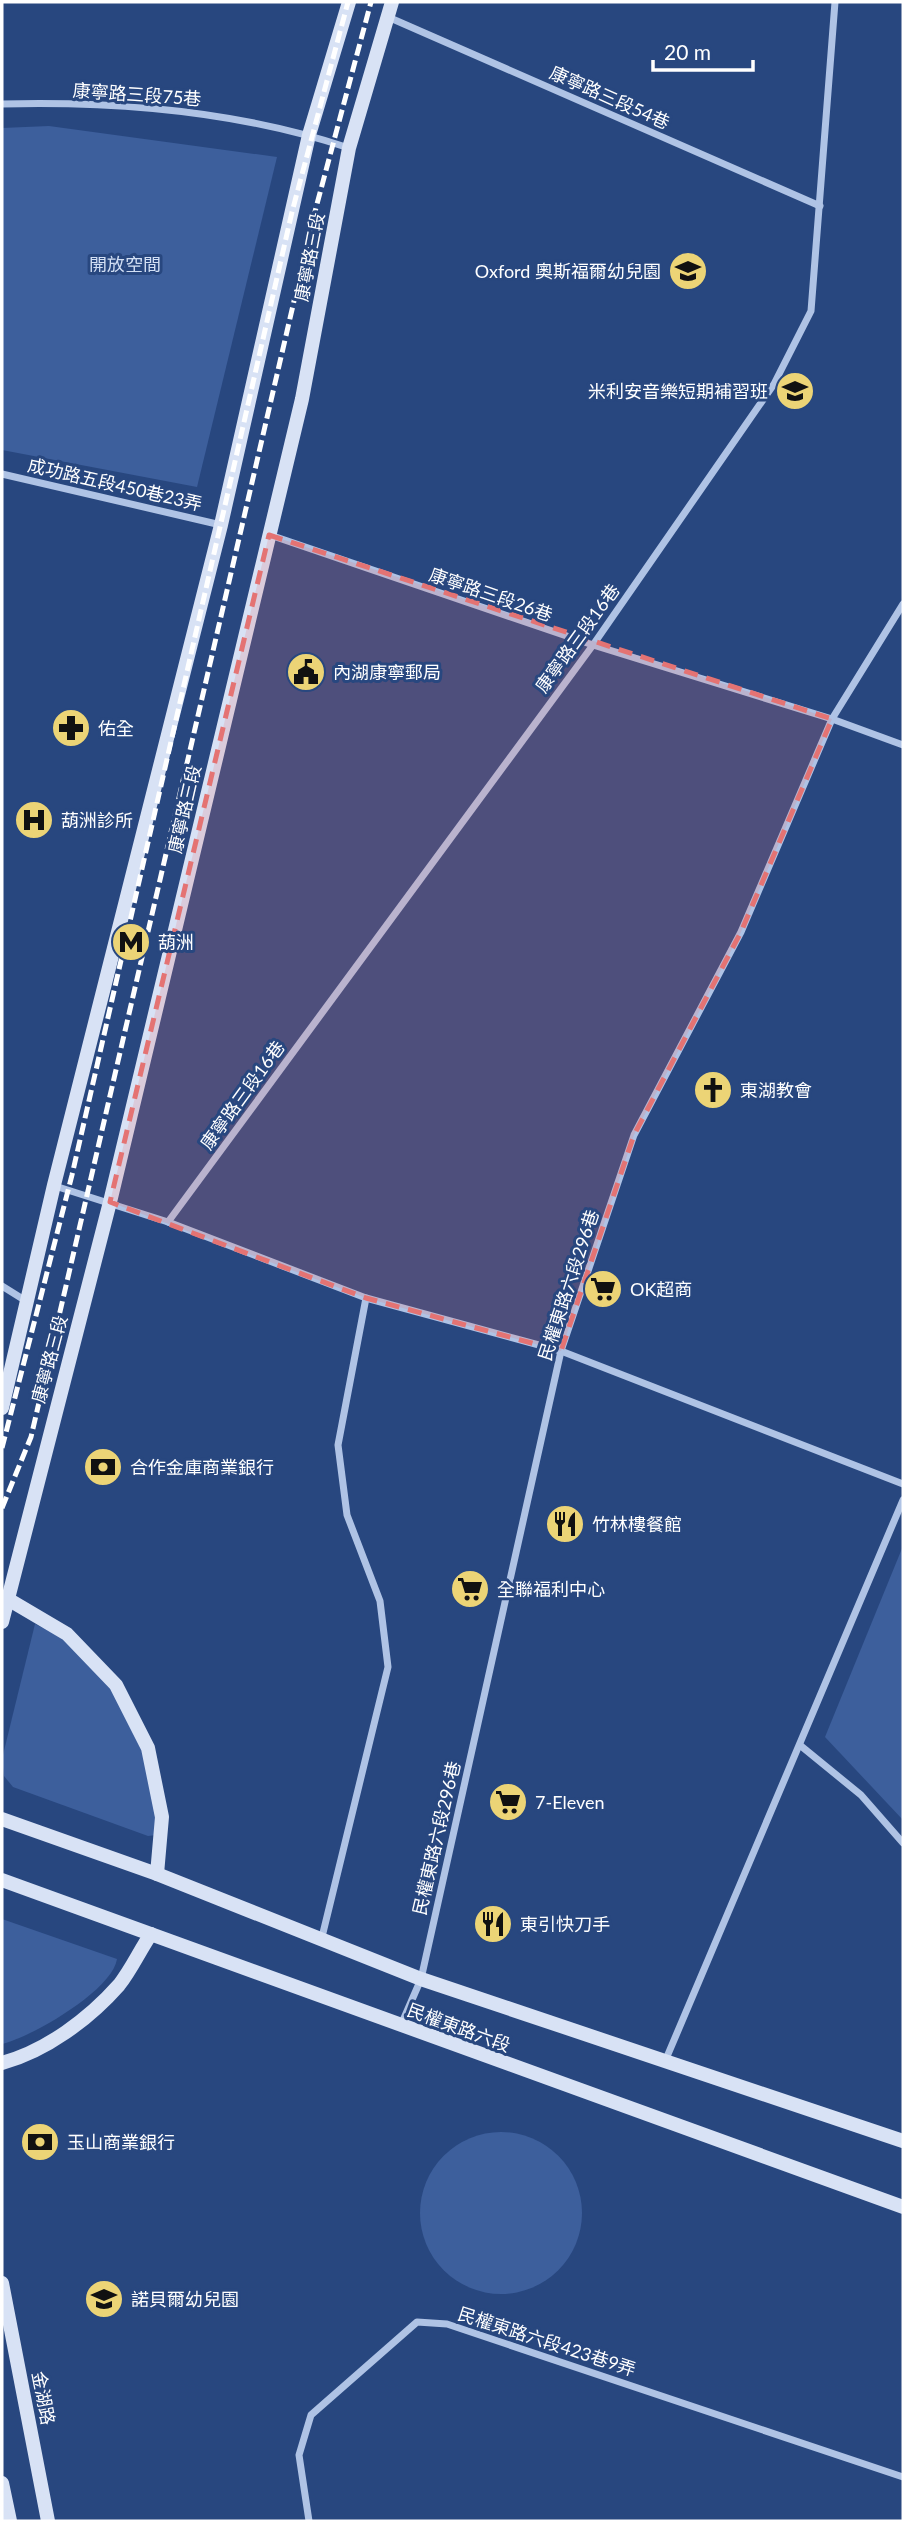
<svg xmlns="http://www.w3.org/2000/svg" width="905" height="2523" font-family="Lato,'Noto Sans TC',sans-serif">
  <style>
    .green { fill: #3d5f9c }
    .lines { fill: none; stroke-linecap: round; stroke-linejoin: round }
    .minor { stroke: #afc3e5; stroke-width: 7 }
    .secondary { stroke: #d8e2f5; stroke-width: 14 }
    .rail { stroke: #fff; stroke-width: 5; stroke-dasharray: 12 5; stroke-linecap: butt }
    .marked { fill: #e47373; fill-opacity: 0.2; stroke: #e47373; stroke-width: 5; stroke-dasharray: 14 9; stroke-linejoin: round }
    .labels { text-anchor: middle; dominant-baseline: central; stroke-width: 6; stroke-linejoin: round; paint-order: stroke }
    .street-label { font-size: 18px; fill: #fff; stroke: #28477f }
    .park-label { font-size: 18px; fill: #d2dff4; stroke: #28477f }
    .poi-label { font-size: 18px; fill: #fff; stroke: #28477f; text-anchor: start }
  </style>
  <rect width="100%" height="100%" fill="#28477f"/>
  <!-- green -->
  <g class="green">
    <path d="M 49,126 L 277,157 L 197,487 L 2,450 L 2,128 Z"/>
    <path d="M 903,1546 L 903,1820 L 825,1737 Z"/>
    <path d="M 35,1624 L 69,1641 L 100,1670 L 151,1761 L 157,1835 L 148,1836 L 13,1787 L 4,1776 L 2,1759 Z"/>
    <path d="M 2,1919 L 117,1959 C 112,1991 31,2037 2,2044 Z"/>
    <circle cx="501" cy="2213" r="81"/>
  </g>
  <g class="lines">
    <!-- minor -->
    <g class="minor">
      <path d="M 388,17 L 820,206"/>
      <path d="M 2,104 C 119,101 238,111 349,148"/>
      <path d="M 2,474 L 221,525"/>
      <path d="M 270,535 L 593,645 L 832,719 L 903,745"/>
      <path d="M 55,1186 L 168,1222 L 366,1298 L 561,1351 L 903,1484"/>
      <path d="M 168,1222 L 593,645 L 774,384 L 811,311 L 835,2"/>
      <path d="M 2,1286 L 26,1301"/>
      <path d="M 801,1746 L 861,1795 L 903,1843"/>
      <path d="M 321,1941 L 388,1667 L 380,1601 L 347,1515 L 338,1445 L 366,1298"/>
      <path d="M 401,2025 L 421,1979 L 561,1351 L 634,1135 L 741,932 L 832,719 L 903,604"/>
      <path d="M 666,2059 L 903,1500"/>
      <path d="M 309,2521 L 299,2455 L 311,2415 L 417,2322 L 447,2324 L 903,2477"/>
    </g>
    <!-- secondary -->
    <g class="secondary">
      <path d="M 2,1408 L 54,1185 L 221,525 L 309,135 L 349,2"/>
      <path d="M 6,1598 L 67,1634 L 116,1685 L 148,1748 L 162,1817 L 157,1874"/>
      <path d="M 2,1622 L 110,1202 L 302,399 L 349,148 L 392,2"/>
      <path d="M 2,1819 L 157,1874 L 421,1979 L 903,2141"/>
      <path d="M 2,1880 L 903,2207"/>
      <path d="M 2,2063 C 46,2051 89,2019 119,1985 C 131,1970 140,1950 151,1934"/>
      <path d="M 2,2283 L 48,2521"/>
      <path d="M 2,2483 L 10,2521"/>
    </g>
    <!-- rail -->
    <g class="rail">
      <path d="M 2,1448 L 72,1175 L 292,212 L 348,2"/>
      <path d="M 2,1508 L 31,1437 L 313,219 L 371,2"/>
    </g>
  </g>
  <!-- marked area -->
  <path class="marked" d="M 269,535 L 832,719 L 741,932 L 634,1135 L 561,1351 L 366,1298 L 110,1202 Z"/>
  <!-- icons -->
  <defs>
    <symbol id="school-disc" viewBox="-11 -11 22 22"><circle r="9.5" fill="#ecd476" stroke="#28477f"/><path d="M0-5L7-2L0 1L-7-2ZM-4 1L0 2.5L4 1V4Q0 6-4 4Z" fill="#111"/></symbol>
    <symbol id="civic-disc" viewBox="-11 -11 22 22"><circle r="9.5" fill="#ecd476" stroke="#28477f"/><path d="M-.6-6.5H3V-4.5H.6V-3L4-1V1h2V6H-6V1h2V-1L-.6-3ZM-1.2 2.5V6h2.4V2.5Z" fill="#111"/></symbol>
    <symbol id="pharmacy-disc" viewBox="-11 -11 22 22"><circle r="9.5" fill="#ecd476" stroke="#28477f"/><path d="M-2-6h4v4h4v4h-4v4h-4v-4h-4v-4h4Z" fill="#111"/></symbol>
    <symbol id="hospital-disc" viewBox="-11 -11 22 22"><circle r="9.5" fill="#ecd476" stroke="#28477f"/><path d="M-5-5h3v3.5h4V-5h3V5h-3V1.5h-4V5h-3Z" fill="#111"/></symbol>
    <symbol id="metro-disc" viewBox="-11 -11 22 22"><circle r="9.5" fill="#ecd476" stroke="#28477f"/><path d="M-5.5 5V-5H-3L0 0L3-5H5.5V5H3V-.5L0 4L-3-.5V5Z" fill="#111"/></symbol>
    <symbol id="church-disc" viewBox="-11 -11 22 22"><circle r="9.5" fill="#ecd476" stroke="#28477f"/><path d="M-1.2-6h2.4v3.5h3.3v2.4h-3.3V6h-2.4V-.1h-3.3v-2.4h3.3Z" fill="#111"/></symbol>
    <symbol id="supermarket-disc" viewBox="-11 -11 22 22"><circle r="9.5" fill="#ecd476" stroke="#28477f"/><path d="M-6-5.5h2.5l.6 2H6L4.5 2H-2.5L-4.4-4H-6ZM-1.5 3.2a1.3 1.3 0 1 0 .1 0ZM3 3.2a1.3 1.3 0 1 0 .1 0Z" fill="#111"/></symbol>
    <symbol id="bank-disc" viewBox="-11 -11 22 22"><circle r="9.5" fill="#ecd476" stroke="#28477f"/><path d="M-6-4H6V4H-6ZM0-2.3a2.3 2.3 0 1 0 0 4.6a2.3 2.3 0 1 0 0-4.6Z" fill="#111"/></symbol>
    <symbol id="restaurant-disc" viewBox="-11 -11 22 22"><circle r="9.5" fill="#ecd476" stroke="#28477f"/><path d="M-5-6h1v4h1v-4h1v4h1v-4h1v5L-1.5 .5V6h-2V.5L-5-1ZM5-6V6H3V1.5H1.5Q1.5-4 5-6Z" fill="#111"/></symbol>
  </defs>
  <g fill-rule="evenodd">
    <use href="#school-disc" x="666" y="249" width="44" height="44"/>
    <use href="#school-disc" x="773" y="369" width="44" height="44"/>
    <use href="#civic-disc" x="284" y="650" width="44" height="44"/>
    <use href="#pharmacy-disc" x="49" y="706" width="44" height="44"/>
    <use href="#hospital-disc" x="12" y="798" width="44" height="44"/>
    <use href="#metro-disc" x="109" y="920" width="44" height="44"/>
    <use href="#church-disc" x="691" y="1068" width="44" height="44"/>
    <use href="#supermarket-disc" x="581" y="1267" width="44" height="44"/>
    <use href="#bank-disc" x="81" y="1445" width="44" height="44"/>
    <use href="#restaurant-disc" x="543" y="1502" width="44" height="44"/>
    <use href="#supermarket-disc" x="448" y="1567" width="44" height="44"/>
    <use href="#supermarket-disc" x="486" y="1780" width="44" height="44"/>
    <use href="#restaurant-disc" x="471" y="1902" width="44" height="44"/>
    <use href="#bank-disc" x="18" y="2120" width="44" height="44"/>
    <use href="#school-disc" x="82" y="2277" width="44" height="44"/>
  </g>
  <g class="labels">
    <!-- street labels -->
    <g class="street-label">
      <text transform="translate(137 94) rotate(4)">康寧路三段75巷</text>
      <text transform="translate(610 97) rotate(24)">康寧路三段54巷</text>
      <text transform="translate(309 257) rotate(-79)">康寧路三段</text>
      <text transform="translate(115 484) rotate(13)">成功路五段450巷23弄</text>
      <text transform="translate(491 594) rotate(19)">康寧路三段26巷</text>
      <text transform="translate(577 638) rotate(-54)">康寧路三段16巷</text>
      <text transform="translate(184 809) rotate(-77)">康寧路三段</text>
      <text transform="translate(242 1095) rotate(-54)">康寧路三段16巷</text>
      <text transform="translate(568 1285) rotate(-72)">民權東路六段296巷</text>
      <text transform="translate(49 1359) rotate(-75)">康寧路三段</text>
      <text transform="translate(436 1838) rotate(-77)">民權東路六段296巷</text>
      <text transform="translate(459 2027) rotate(20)">民權東路六段</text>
      <text transform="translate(547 2341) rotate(18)">民權東路六段423巷9弄</text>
      <text transform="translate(44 2398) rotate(79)">金湖路</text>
    </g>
    <!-- park labels -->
    <g class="park-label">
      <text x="125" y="264">開放空間</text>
    </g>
    <!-- poi labels -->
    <g class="poi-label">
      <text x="661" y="271" text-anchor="end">Oxford 奧斯福爾幼兒園</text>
      <text x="768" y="391" text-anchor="end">米利安音樂短期補習班</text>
      <text x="333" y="672">內湖康寧郵局</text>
      <text x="98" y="728">佑全</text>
      <text x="61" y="820">葫洲診所</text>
      <text x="158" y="942">葫洲</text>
      <text x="740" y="1090">東湖教會</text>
      <text x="630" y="1289">OK超商</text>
      <text x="130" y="1467">合作金庫商業銀行</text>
      <text x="592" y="1524">竹林樓餐館</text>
      <text x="497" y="1589">全聯福利中心</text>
      <text x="535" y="1802">7-Eleven</text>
      <text x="520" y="1924">東引快刀手</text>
      <text x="67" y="2142">玉山商業銀行</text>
      <text x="131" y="2299">諾貝爾幼兒園</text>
    </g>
  </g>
  <!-- border -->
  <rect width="905" height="2523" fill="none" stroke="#ffffff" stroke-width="7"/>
  <!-- scale -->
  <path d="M653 60v10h100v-10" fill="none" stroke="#ffffff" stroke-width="3.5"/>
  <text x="664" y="60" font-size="21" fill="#ffffff" stroke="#28477f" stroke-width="5" paint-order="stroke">20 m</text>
</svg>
